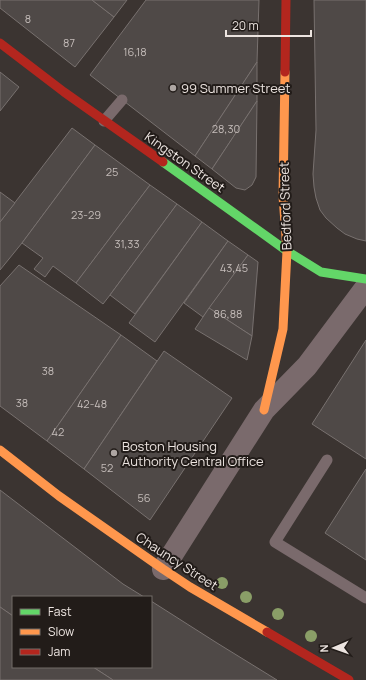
<svg xmlns="http://www.w3.org/2000/svg" width="366" height="680" font-family="Manrope,sans-serif">
  <style>
    .building { fill: #4f4947; stroke: #78716f }
    .lines { fill: none; stroke-linecap: round; stroke-linejoin: round }
    .lane { stroke: #7a6a6c; stroke-width: 11 }
    .street { stroke: #7a6a6c; stroke-width: 22 }
    .fast { stroke: #63d668; stroke-width: 9 }
    .slow { stroke: #ff974d; stroke-width: 9 }
    .jam { stroke: #b3261e; stroke-width: 9 }
    .tree { fill: #8a9e67 }
    .poi-dot { fill: #aea6a3; stroke: #221c19; stroke-width: 1.5 }
    .labels { text-anchor: middle; dominant-baseline: central; stroke-width: 4; stroke-linejoin: round; paint-order: stroke }
    .number-label { font-size: 11px; fill: #c5bdba }
    .poi-label { font-size: 13px; fill: #ece4e0; stroke: #221c19; text-anchor: start }
    .street-label { font-size: 13px; fill: #ece4e0; stroke: #221c19 }
  </style>
  <rect width="100%" height="100%" fill="#3b3431"/>
  <!-- building -->
  <g class="building">
    <path d="M 0,0 L 92,0 L 114,17 L 75,67 L 0,8 Z"/>
    <path d="M 92,0 L 127,0 L 114,17 Z"/>
    <path d="M 146,0 L 259,0 L 257,62 L 195,156 L 90,75 Z"/>
    <path d="M 314,0 L 366,0 L 366,241 L 357,239 L 345,234 L 337,228 L 326,218 L 320,210 L 316,198 L 314,187 L 313,174 L 316,130 Z"/>
    <path d="M 257,62 L 257,101 L 212,169 L 195,156 Z"/>
    <path d="M 0,72 L 19,87 L 0,111 Z"/>
    <path d="M 257,101 L 256,177 L 252,185 L 245,190 L 236,188 L 212,169 Z"/>
    <path d="M 72,128 L 95,145 L 22,243 L 0,270 L 0,222 Z"/>
    <path d="M 95,145 L 150,185 L 76,283 L 53,266 L 45,277 L 34,269 L 43,258 L 22,243 Z"/>
    <path d="M 150,185 L 177,204 L 110,295 L 103,304 L 76,283 Z"/>
    <path d="M 0,192 L 15,203 L 0,222 Z"/>
    <path d="M 177,204 L 202,222 L 135,314 L 110,295 Z"/>
    <path d="M 202,222 L 228,241 L 155,342 L 129,323 Z"/>
    <path d="M 228,241 L 248,255 L 203,317 L 184,303 Z"/>
    <path d="M 248,255 L 258,262 L 252,336 L 209,308 Z"/>
    <path d="M 19,265 L 121,335 L 47,441 L 0,406 L 0,286 Z"/>
    <path d="M 209,308 L 252,336 L 247,360 L 195,329 Z"/>
    <path d="M 121,335 L 157,361 L 84,469 L 47,441 Z"/>
    <path d="M 366,340 L 366,459 L 312,424 Z"/>
    <path d="M 164,351 L 232,398 L 150,520 L 84,469 Z"/>
    <path d="M 366,469 L 366,560 L 325,533 Z"/>
    <path d="M 0,490 L 123,584 L 144,597 L 13,597 L 13,616 L 0,607 Z"/>
    <path d="M 151,601 L 217,643 L 277,680 L 113,680 L 93,667 L 151,667 Z"/>
    <path d="M 0,607 L 13,616 L 13,667 L 93,667 L 113,680 L 0,680 Z"/>
  </g>
  <g class="lines">
    <!-- lane -->
    <g class="lane">
      <path d="M 104,121 L 122,100"/>
      <path d="M 327,460 L 275,542 L 366,598"/>
    </g>
    <!-- street -->
    <path class="street" d="M 163,569 L 264,410 L 307,366 L 366,287"/>
    <!-- fast -->
    <path class="fast" d="M 163,162 L 287,251 L 321,272 L 366,279"/>
    <!-- slow -->
    <g class="slow">
      <path d="M 264,410 L 283,329 L 287,251 L 283,196 L 285,72"/>
      <path d="M 0,450 L 59,496 L 163,569 L 190,587 L 267,632"/>
    </g>
    <!-- jam -->
    <g class="jam">
      <path d="M 0,43 L 64,92 L 163,162"/>
      <path d="M 285,72 L 286,0"/>
      <path d="M 267,632 L 349,680"/>
    </g>
  </g>
  <!-- trees -->
  <g class="tree">
    <circle cx="222" cy="583" r="6"/>
    <circle cx="246" cy="597" r="6"/>
    <circle cx="278" cy="614" r="6"/>
    <circle cx="311" cy="636" r="6"/>
  </g>
  <!-- markers -->
  <g class="poi-dot">
    <circle cx="173" cy="88" r="4"/>
    <circle cx="114" cy="453" r="4"/>
  </g>
  <g class="labels">
    <!-- number labels -->
    <g class="number-label">
      <text x="28" y="18">8</text>
      <text x="69" y="42">87</text>
      <text x="135" y="51">16,18</text>
      <text x="226" y="128">28,30</text>
      <text x="112" y="171">25</text>
      <text x="86" y="214">23-29</text>
      <text x="127" y="243">31,33</text>
      <text x="234" y="267">43,45</text>
      <text x="228" y="313">86,88</text>
      <text x="48" y="370">38</text>
      <text x="22" y="402">38</text>
      <text x="92" y="403">42-48</text>
      <text x="58" y="431">42</text>
      <text x="107" y="467">52</text>
      <text x="144" y="497">56</text>
    </g>
    <!-- poi labels -->
    <g class="poi-label">
      <text x="181" y="88">99 Summer Street</text>
      <text x="122" y="446">Boston Housing<tspan x="122" dy="15">Authority Central Office</tspan></text>
    </g>
    <!-- street labels -->
    <g class="street-label">
      <text transform="translate(185 162) rotate(35)">Kingston Street</text>
      <text transform="translate(285 206) rotate(-92)">Bedford Street</text>
      <text transform="translate(177 561) rotate(33)">Chauncy Street</text>
    </g>
  </g>
  <!-- legend -->
  <rect x="12" y="596" width="140" height="72" fill="#221c19" stroke="#736c69"/>
  <rect x="20" y="609" width="20" height="6" fill="#63d668" stroke="#736c69"/>
  <text x="48" y="616" font-size="12" fill="#ece4e0">Fast</text>
  <rect x="20" y="629" width="20" height="6" fill="#ff974d" stroke="#736c69"/>
  <text x="48" y="636" font-size="12" fill="#ece4e0">Slow</text>
  <rect x="20" y="649" width="20" height="6" fill="#b3261e" stroke="#736c69"/>
  <text x="48" y="656" font-size="12" fill="#ece4e0">Jam</text>
  <!-- north arrow -->
  <g transform="translate(334 648) rotate(268)" stroke="#221c19" stroke-width="3" paint-order="stroke">
  <path d="M0-3L7 15L0 10L-7 15Z" fill="#ece4e0"/>
  <text y="-6" font-size="11" font-weight="bold" text-anchor="middle" fill="#ece4e0">N</text>
  </g>
  <!-- scale -->
  <path d="M226 30v6h85v-6" fill="none" stroke="#ece4e0" stroke-width="2"/>
  <text x="232" y="30" font-size="12" fill="#ece4e0" stroke="#221c19" stroke-width="3" paint-order="stroke">20 m</text>
</svg>
